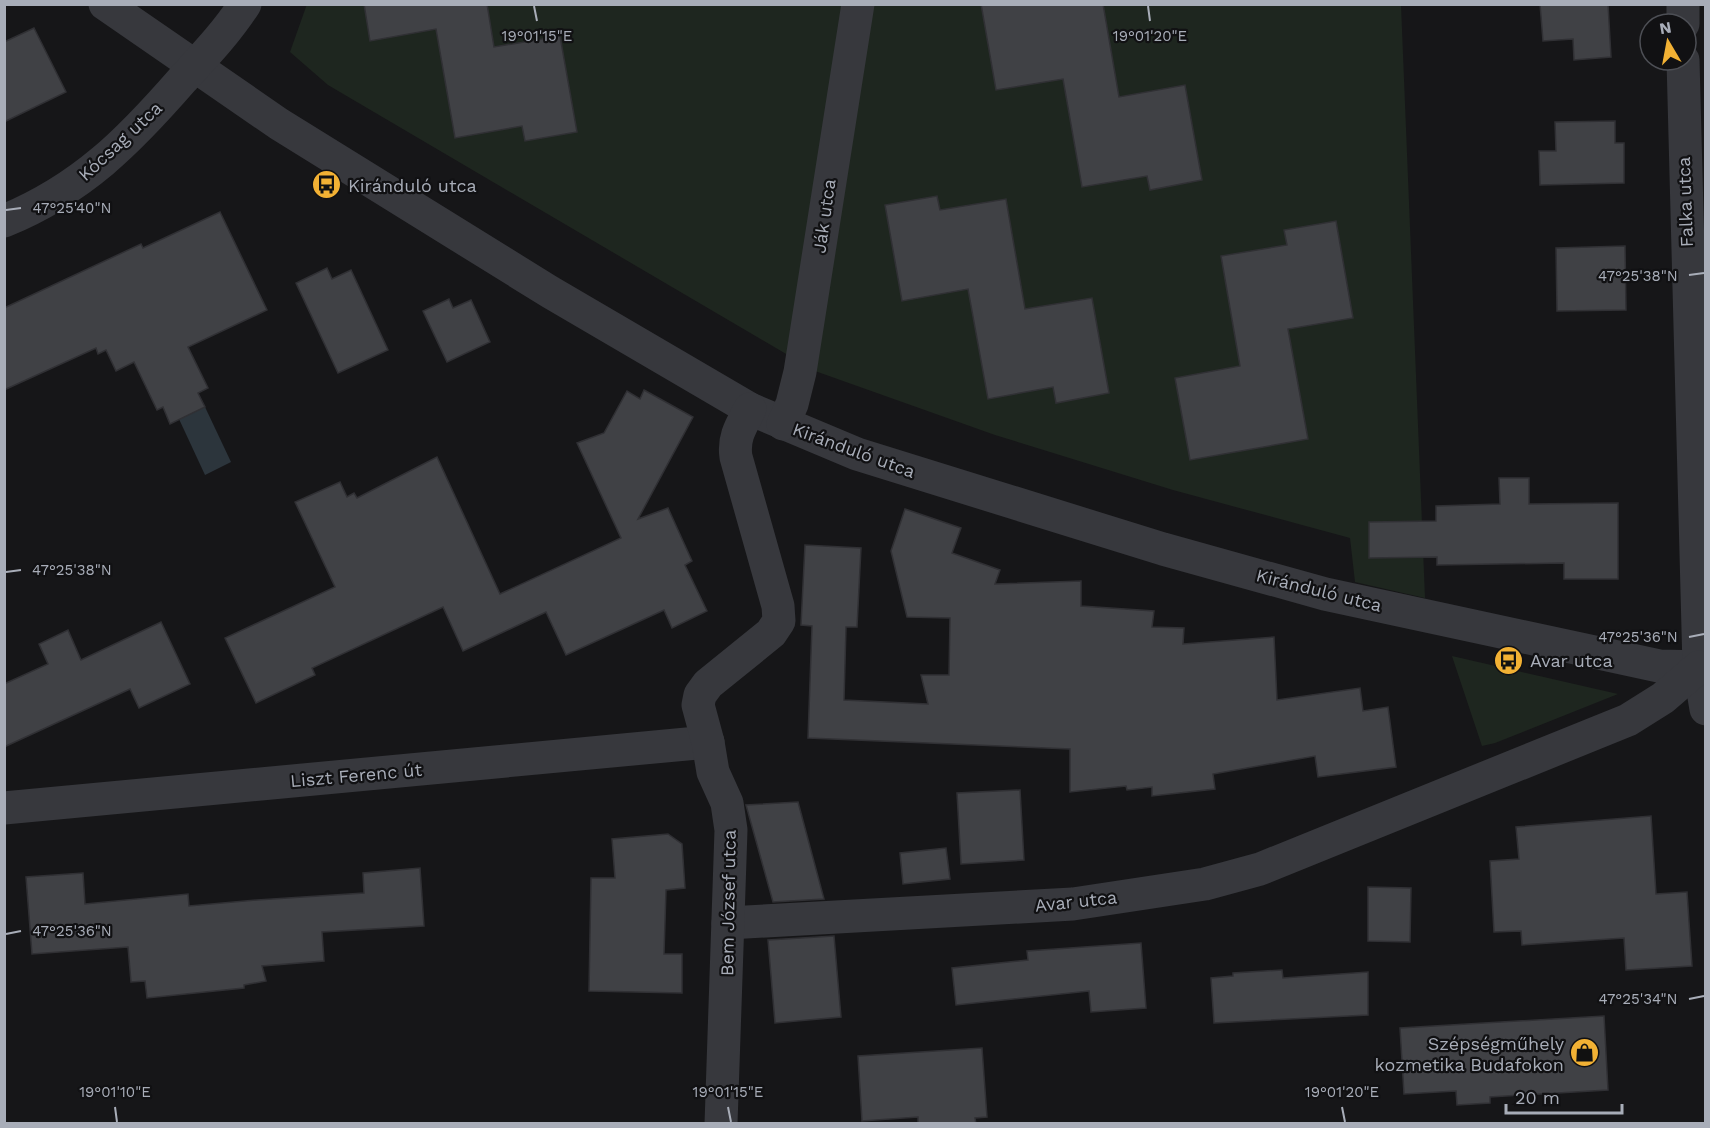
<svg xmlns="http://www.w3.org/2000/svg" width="1710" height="1128" font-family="'Work Sans',sans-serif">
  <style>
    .green { fill: #1e261f }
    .water { fill: #2c353c }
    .building { fill: #404145; stroke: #303034; stroke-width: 1.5 }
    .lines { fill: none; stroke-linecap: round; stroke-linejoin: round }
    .street { stroke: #37383d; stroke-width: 33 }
    .ticks { fill: none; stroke: #a8adb8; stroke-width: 2 }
    .labels { text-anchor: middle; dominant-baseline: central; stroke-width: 4.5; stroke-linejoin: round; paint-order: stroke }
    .street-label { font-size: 18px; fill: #a8adb8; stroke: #111113 }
    .poi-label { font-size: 18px; fill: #a8adb8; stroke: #111113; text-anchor: start }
    .ticks-label { font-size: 15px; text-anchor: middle; fill: #a8adb8; stroke: #111113; stroke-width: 4.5; stroke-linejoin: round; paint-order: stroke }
  </style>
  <rect width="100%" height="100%" fill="#161618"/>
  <!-- green -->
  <g class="green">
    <path d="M 307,4 L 1401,5 L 1425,598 L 1355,582 L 1350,538 L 1173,490 L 995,435 L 815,371 L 328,85 L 290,52 Z"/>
    <path d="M 1452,656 L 1618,694 L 1495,743 L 1482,746 Z"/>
  </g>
  <!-- water -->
  <path class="water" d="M 205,407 L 231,462 L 205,475 L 179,419 Z"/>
  <!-- building -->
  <g class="building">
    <path d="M 364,4 L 487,4 L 494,47 L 560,36 L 577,132 L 525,141 L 522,126 L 455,138 L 436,29 L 370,41 Z"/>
    <path d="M 981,4 L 1103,4 L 1119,97 L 1185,85 L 1202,180 L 1150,190 L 1147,176 L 1082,187 L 1063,79 L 996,90 Z"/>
    <path d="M 1540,4 L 1608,4 L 1611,57 L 1574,60 L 1573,39 L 1543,41 Z"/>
    <path d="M 34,28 L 66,92 L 4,122 L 4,42 Z"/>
    <path d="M 1615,121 L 1615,143 L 1624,143 L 1624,183 L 1540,185 L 1539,151 L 1556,151 L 1555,122 Z"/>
    <path d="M 937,196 L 940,210 L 1006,199 L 1025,309 L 1092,298 L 1109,393 L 1056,403 L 1053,387 L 988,399 L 968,289 L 902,301 L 885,205 Z"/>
    <path d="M 220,212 L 267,310 L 188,347 L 208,388 L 198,393 L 205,407 L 170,424 L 163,407 L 157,410 L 134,362 L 116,371 L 106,350 L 98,354 L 96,348 L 4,390 L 4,308 L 141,244 L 143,248 Z"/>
    <path d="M 1336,221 L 1353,318 L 1288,329 L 1308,439 L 1190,460 L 1175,378 L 1240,366 L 1221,256 L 1287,245 L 1284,230 Z"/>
    <path d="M 1625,246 L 1626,310 L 1557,311 L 1556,248 Z"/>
    <path d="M 327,268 L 332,279 L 351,270 L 388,350 L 338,373 L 296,283 Z"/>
    <path d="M 449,299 L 453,308 L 471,300 L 490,342 L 447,362 L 423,311 Z"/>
    <path d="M 644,390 L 693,417 L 638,519 L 668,508 L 692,561 L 685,565 L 707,611 L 672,628 L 664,610 L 566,655 L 546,612 L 463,651 L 443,607 L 312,668 L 315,675 L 256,703 L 225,638 L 335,587 L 295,502 L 340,482 L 347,497 L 354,493 L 357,498 L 437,457 L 500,594 L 621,538 L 577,443 L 604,433 L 627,391 L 640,399 Z"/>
    <path d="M 1499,478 L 1529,478 L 1529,504 L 1618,503 L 1618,579 L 1564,579 L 1564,563 L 1437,565 L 1437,557 L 1369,558 L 1369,522 L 1436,521 L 1436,506 L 1500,504 Z"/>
    <path d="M 905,509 L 961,528 L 952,553 L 1000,570 L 995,584 L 1081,581 L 1081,606 L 1154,611 L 1152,627 L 1184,628 L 1183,644 L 1274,637 L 1277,700 L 1360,688 L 1363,711 L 1388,707 L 1396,767 L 1318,777 L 1315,756 L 1213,774 L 1215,789 L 1152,796 L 1152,787 L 1127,790 L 1126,786 L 1070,792 L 1070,749 L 808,738 L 812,626 L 801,625 L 805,545 L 861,548 L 857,627 L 846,627 L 844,700 L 928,704 L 921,675 L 949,675 L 950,618 L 907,617 L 891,551 Z"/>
    <path d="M 161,622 L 190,684 L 139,708 L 130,689 L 4,747 L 4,684 L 48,664 L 39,644 L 68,630 L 81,660 Z"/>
    <path d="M 1020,790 L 1024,860 L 961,864 L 957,793 Z"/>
    <path d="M 798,802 L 824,899 L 773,902 L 746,805 Z"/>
    <path d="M 1651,816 L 1656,894 L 1687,892 L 1692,966 L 1626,970 L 1624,938 L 1522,945 L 1521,931 L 1494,932 L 1490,861 L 1519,859 L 1516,827 Z"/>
    <path d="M 668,834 L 682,844 L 685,888 L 666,890 L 664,954 L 682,954 L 682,993 L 589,991 L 591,878 L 615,878 L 612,839 Z"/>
    <path d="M 946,848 L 950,879 L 903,884 L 900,853 Z"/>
    <path d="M 420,868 L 424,926 L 322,932 L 324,961 L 262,966 L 266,981 L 244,985 L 244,988 L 147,998 L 145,981 L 131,982 L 128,947 L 32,954 L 26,877 L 83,873 L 85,904 L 188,894 L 189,906 L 257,900 L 364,893 L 363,873 Z"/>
    <path d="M 1368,887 L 1411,888 L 1410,942 L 1368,941 Z"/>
    <path d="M 834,936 L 841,1017 L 775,1023 L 768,940 Z"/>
    <path d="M 1141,943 L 1146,1008 L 1091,1012 L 1089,991 L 956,1005 L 952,968 L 1028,960 L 1027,951 Z"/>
    <path d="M 1282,970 L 1283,978 L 1368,972 L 1368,1015 L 1214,1023 L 1211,978 L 1233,976 L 1233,973 Z"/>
    <path d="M 1604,1016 L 1608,1090 L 1490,1097 L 1490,1103 L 1457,1105 L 1456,1091 L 1404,1094 L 1400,1028 Z"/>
    <path d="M 982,1048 L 987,1117 L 975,1118 L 976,1124 L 918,1124 L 918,1117 L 862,1121 L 858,1056 Z"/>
  </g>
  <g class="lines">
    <!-- street -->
    <g class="street">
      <path d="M 105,4 L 279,124 L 550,292 L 750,409 L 857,454 L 1163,549 L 1325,594 L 1659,666 L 1706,667"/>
      <path d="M 1683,24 L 1683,4"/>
      <path d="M 1683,60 L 1699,667 L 1706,709"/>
      <path d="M 4,221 C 82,189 129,141 183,79 C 205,55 227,32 245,4"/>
      <path d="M 783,424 L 792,404 L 800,372 L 858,4"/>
      <path d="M 4,808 L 708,742"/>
      <path d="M 728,923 L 1073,904 L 1205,884 L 1260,869 L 1628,720 L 1663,698 L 1699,667"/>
      <path d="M 721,1124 L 731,830 L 727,803 L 713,772 L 708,742 L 698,705 L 700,695 L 708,684 L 771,633 L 779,621 L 778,606 L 736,457 C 733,438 741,426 750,409"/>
    </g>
  </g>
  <!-- ticks -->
  <path class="ticks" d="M 534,6 L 537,21M 1148,6 L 1150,21M 6,210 L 21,208M 1689,275 L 1704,273M 6,572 L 21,570M 1689,637 L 1704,634M 6,934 L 21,931M 1689,999 L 1704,996M 115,1107 L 117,1122M 728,1107 L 731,1122M 1342,1107 L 1345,1122"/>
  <!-- icons -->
  <defs>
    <symbol id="bus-disc" viewBox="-11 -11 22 22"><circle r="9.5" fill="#f2b134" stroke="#111113"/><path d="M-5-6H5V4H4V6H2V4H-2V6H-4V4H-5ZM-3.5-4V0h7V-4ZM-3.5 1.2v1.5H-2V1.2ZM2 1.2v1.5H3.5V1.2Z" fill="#111"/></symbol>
    <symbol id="shop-disc" viewBox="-11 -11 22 22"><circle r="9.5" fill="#f2b134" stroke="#111113"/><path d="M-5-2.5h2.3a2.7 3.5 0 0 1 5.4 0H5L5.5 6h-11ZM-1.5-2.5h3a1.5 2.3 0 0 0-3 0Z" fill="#111"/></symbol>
  </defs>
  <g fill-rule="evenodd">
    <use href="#bus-disc" x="310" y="168" width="33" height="33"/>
    <use href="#bus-disc" x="1492" y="644" width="33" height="33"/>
    <use href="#shop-disc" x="1568" y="1036" width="33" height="33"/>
  </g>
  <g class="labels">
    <!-- street labels -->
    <g class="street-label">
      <text transform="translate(120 141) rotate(-43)">Kócsag utca</text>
      <text transform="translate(1685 202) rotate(-92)">Falka utca</text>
      <text transform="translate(824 216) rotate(-82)">Ják utca</text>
      <text transform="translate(854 450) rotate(20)">Kiránduló utca</text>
      <text transform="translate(1319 590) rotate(14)">Kiránduló utca</text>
      <text transform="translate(356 775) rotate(-5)">Liszt Ferenc út</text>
      <text transform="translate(1076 901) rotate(-6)">Avar utca</text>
      <text transform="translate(728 903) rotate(-89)">Bem József utca</text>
    </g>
    <!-- poi labels -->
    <g class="poi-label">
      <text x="348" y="185">Kiránduló utca</text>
      <text x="1530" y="660">Avar utca</text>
      <text x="1564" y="1043" text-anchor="end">Szépségműhely<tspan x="1564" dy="21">kozmetika Budafokon</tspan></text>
    </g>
  </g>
  <g class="ticks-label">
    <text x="537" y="41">19°01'15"E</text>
    <text x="1150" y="41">19°01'20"E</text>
    <text x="72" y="213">47°25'40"N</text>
    <text x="1638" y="281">47°25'38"N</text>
    <text x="72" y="575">47°25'38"N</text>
    <text x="1638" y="642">47°25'36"N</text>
    <text x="72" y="936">47°25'36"N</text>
    <text x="1638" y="1004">47°25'34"N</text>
    <text x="115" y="1097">19°01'10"E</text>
    <text x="728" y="1097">19°01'15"E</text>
    <text x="1342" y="1097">19°01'20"E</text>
  </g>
  <!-- border -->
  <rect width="1710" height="1128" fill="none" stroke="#a8adb8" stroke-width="12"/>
  <!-- north arrow -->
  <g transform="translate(1668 42) rotate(350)"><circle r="28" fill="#111113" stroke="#4d4f55" stroke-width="1.5"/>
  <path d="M0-4.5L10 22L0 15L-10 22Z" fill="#f2b134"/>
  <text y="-9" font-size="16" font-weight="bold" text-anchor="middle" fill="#a8adb8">N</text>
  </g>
  <!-- scale -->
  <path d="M1506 1104v9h116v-9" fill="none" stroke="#a8adb8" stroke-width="3"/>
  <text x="1515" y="1104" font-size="18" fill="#a8adb8" stroke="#111113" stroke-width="4.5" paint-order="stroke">20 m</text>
</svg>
